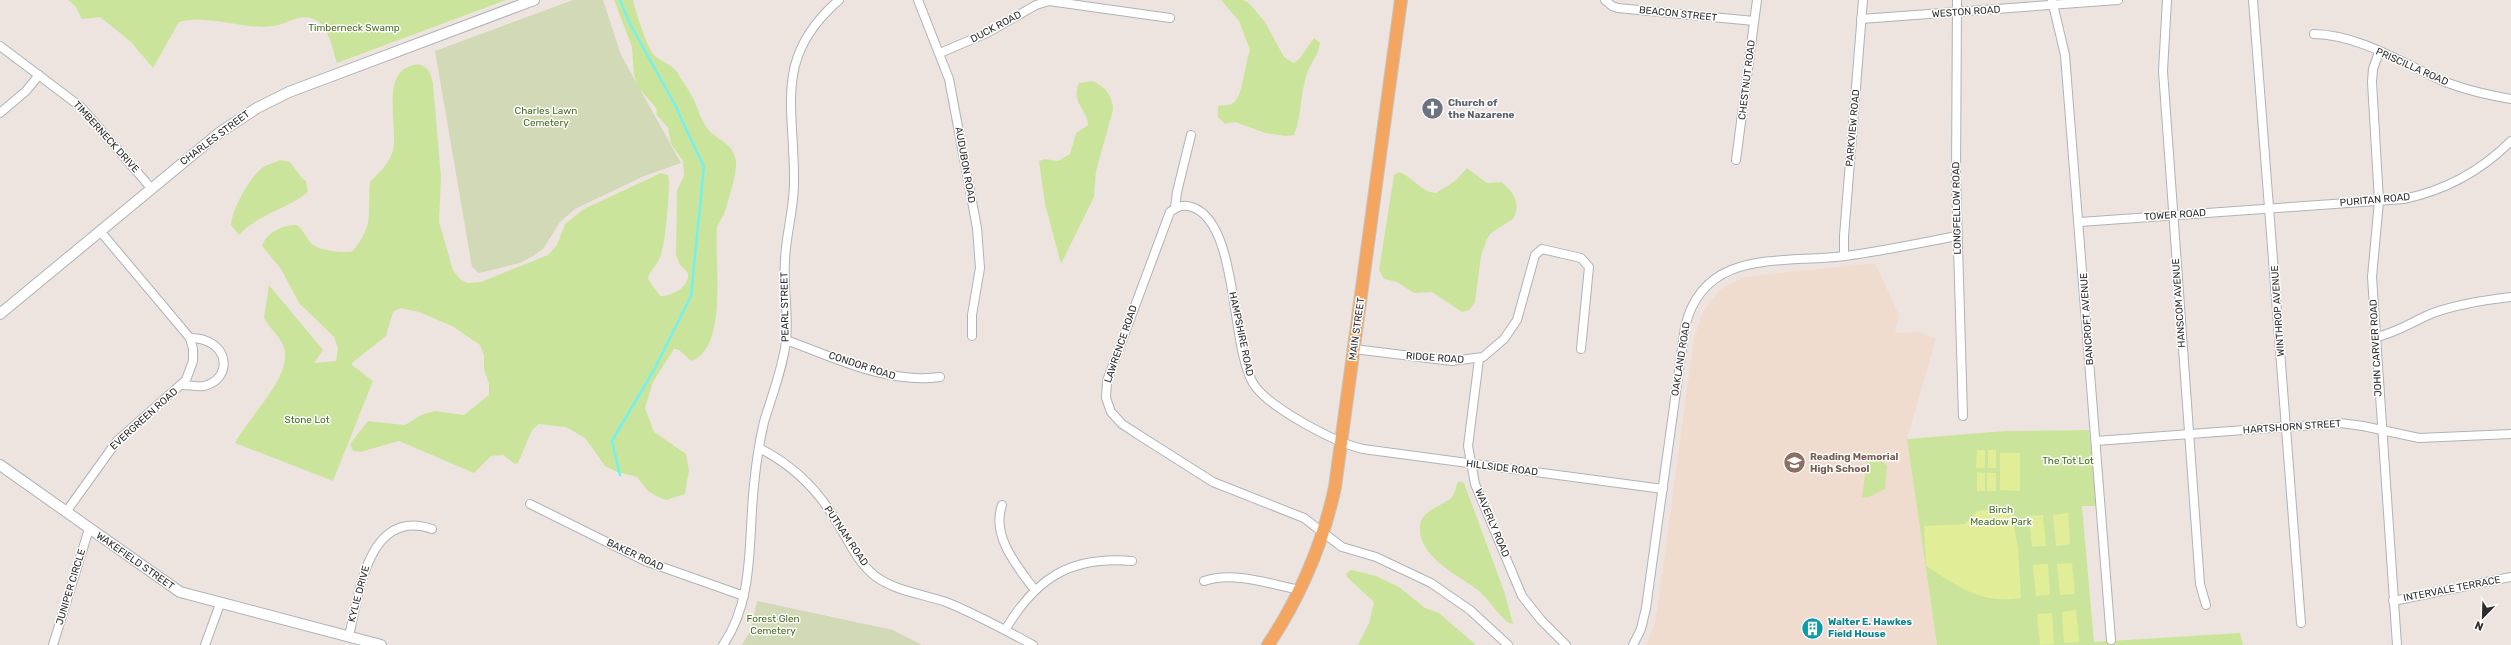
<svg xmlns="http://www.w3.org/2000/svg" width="2511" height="645" font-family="Rubik,sans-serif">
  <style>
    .education { fill: #f0dccf }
    .green { fill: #cae59b }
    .cemetery { fill: #d1d9b6 }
    .pitch { fill: #e2ed97 }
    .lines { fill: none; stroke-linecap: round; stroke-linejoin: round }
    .stream { stroke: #72f1ee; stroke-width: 2.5 }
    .minor-casing { stroke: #adb3b9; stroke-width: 10 }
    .tertiary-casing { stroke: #adb3b9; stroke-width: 12 }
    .primary-casing { stroke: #c4c4c4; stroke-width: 14 }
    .minor { stroke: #fff; stroke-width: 8 }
    .tertiary { stroke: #fff; stroke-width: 10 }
    .primary { stroke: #f4a55f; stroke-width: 12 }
    .labels { text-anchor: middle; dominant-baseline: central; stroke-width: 3; stroke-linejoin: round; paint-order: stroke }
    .street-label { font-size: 10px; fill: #2d2d2d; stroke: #fff }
    .park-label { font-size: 10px; fill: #446d1a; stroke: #fff }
    .worship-label { font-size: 10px; font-weight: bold; fill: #5b616d; stroke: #fff; text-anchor: start }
    .education-label { font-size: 10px; font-weight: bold; fill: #785e54; stroke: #fff; text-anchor: start }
    .culture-label { font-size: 10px; font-weight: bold; fill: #0d838f; stroke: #fff; text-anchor: start }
  </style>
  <rect width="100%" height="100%" fill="#eee4df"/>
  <!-- education -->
  <path class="education" d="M 1875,263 L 1899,315 L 1895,333 L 1917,332 L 1936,338 L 1907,439 L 1937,645 L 1646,645 L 1654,625 L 1658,604 L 1694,337 L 1703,311 L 1721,289 L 1744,277 Z"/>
  <!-- green -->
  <g class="green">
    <path d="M 68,0 L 506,0 L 337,63 C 333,51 329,29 319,22 C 301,10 290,24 273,26 C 242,30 210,14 179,22 L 153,68 L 130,41 L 100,17 L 82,19 L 75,6 Z"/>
    <path d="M 614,0 L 633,0 C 636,12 647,49 655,56 C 662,62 671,64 677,72 C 682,80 688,89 693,98 C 698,108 700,118 707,128 C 716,140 734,143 736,161 C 737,174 728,202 724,214 C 722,219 718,223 717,228 C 714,259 729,349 691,361 L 679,350 L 674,349 L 653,382 L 645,408 L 654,432 L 686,454 L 689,470 L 685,494 L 666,500 L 656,496 L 648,491 L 637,477 L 617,472 L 605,466 L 585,438 L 566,427 L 539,424 L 532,430 L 518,463 L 515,464 L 503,455 L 491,456 L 474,473 L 399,441 L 360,452 L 353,451 L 350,444 L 368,421 L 405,425 L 421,415 L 435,411 L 464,415 L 489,395 L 489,384 L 484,369 L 484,356 L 480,345 L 452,326 L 419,312 L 400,308 L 393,312 L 386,336 L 352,363 L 352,365 L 373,381 L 333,481 L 235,443 C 248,417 296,373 283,345 C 279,335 269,328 264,318 L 269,285 L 323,350 L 314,363 L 336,361 L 338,349 L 334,337 L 299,303 L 281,269 L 262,246 C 266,233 283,224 297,225 C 303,230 306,237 311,243 C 317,250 344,254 353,251 C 375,223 367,214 370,182 C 379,173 390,163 393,150 C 398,129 382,77 408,67 C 413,65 417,63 423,66 C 430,69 431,76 433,83 L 441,177 L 439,222 L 453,270 L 460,279 L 467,283 L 481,282 L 548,255 L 557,245 L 565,224 L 584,209 L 661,173 L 668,175 L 669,181 C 669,199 666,238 661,255 C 658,265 650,269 648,279 L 660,296 C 672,296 690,287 688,273 L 680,265 L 676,255 L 677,190 L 684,176 L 683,161 L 671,144 L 668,128 L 657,115 L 656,108 L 638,87 L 634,75 L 632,47 Z"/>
    <path d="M 1221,0 L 1243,0 L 1249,3 L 1265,22 L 1284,57 L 1294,63 L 1300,58 L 1314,38 L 1320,43 C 1319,55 1310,63 1307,74 C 1300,94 1302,115 1294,135 L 1285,136 L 1265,133 L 1235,122 L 1225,124 L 1218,117 L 1218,106 C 1223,105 1230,106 1233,103 C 1243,97 1245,62 1250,50 L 1239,21 Z"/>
    <path d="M 1093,81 C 1105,87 1113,96 1113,110 L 1096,171 L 1094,197 L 1061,264 L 1045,204 L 1039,161 L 1045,159 L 1058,161 L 1070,154 L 1076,133 L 1088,125 C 1088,110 1070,103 1079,83 Z"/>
    <path d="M 280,160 L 290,162 L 301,177 L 306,181 L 308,192 C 287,209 257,215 239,235 L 231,225 C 232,209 250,177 262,168 C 267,164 275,163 280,160 Z"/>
    <path d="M 1467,168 L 1487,183 L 1501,182 C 1513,191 1522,204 1513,219 L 1491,233 L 1487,239 L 1481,256 L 1475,302 L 1469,310 L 1462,312 L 1432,292 L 1414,293 L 1397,282 L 1384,279 L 1379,270 L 1394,175 L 1399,172 C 1411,176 1423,193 1436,193 L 1455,181 Z"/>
    <path d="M 2089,430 L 2097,506 L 2082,506 L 2094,642 L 2240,633 L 2243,645 L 1937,645 L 1907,439 L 2006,431 Z"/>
    <path d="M 1868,453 L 1874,453 L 1871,457 L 1874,461 L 1878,457 L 1887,466 L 1885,489 L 1867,498 L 1862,497 Z"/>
    <path d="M 1459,481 L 1464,483 L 1504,591 L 1513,624 C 1503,623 1489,599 1479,591 C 1460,576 1417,557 1420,526 C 1421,511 1439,507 1450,499 C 1456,495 1455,486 1459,481 Z"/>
    <path d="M 1351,570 L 1376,576 L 1399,587 L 1425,608 L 1439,613 L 1476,645 L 1358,645 L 1369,623 L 1374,602 L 1347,577 L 1346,573 Z"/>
  </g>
  <!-- cemetery -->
  <g class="cemetery">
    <path d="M 573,0 L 603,0 L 621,55 L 681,163 L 644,176 L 575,209 L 560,222 L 543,249 L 533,256 L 520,263 L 479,273 L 472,267 L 435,51 Z"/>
    <path d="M 757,601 L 893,630 L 922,645 L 742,645 L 751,629 Z"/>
  </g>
  <!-- pitch -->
  <g class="pitch">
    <path d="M 1977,450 L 1985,450 L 1985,468 L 1976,468 Z"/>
    <rect x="1988" y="450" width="8" height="18"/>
    <path d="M 2000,453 L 2020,453 L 2020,491 L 2000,490 Z"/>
    <path d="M 1977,472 L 1985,473 L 1985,491 L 1977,491 Z"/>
    <rect x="1987" y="473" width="9" height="18"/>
    <path d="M 2004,507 L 2011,510 L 2018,549 L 2021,598 C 1979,604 1960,587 1926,566 L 1924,526 L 1965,524 L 1977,511 Z"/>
    <path d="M 2068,513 L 2070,544 L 2056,546 L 2053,515 Z"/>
    <path d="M 2043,515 L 2046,546 L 2032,547 L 2029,516 Z"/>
    <path d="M 2072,563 L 2075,594 L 2060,595 L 2057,564 Z"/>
    <path d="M 2048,564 L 2050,595 L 2036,596 L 2033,565 Z"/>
    <path d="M 2076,610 L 2079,642 L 2064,643 L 2062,612 Z"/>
    <path d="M 2052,613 L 2054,644 L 2040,645 L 2037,614 Z"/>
  </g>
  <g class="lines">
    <!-- stream -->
    <path class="stream" d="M 620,475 L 612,441 L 654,370 L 691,296 L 704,167 L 674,103 L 629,22 L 620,0"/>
    <defs>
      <g id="minor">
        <path d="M 918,0 L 949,79 L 977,228 L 980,268 L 972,315 L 972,336"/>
        <path d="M 1605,0 L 1612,6 L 1618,8 L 1754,21"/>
        <path d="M 1957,0 L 1956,178 L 1963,416"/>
        <path d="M 2052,0 L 2065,55 L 2111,640"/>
        <path d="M 2167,0 L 2163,71 L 2200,584 L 2206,605"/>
        <path d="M 2253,0 L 2301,623"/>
        <path d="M 1861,19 L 2118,0"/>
        <path d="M 2314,34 C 2360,35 2402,63 2443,81 C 2465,90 2488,95 2511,99"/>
        <path d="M 0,46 L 81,107 L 151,188"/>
        <path d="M 2379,52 L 2373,69 L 2372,82 L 2379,201 L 2372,277 L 2397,645"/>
        <path d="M 940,53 L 989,32 L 1036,5 L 1049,1 L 1170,18"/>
        <path d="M 0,113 L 26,91 L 39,75"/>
        <path d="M 1736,160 L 1757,0"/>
        <path d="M 1175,208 L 1177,192 L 1191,135"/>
        <path d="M 2080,222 L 2404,199 C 2447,190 2481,171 2511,141"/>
        <path d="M 1844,256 L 1844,236 L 1863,0"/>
        <path d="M 2376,337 C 2397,333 2413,321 2433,313 C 2458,304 2485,300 2511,297"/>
        <path d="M 786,340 C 836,358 886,384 940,377"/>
        <path d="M 1354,349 L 1452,361 L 1483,357 L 1504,339 L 1517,320 L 1535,255 L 1542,249 L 1581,258 L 1589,267 L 1581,349"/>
        <path d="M 1479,359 L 1468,446 L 1475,484 L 1522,596 L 1541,620 L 1566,645"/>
        <path d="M 182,385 C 189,385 197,387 204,386 C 234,379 230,338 190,338"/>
        <path d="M 2096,441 L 2340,423 L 2363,426 L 2419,438 L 2511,434"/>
        <path d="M 759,448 C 791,464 817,489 835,519 C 847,538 857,562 875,576 C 895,591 923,594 946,602 C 976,614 1005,630 1033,645"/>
        <path d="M 530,504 L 645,561 L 744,596"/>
        <path d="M 1002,505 C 991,536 1017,566 1034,589"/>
        <path d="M 66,512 L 117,441 L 186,380 L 193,361 L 193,349 L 190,338 L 100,231"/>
        <path d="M 1204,581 C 1235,571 1269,584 1300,590"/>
        <path d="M 2393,601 L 2511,577"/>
        <path d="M 1005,630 C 1036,578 1070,556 1132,561"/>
        <path d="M 349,636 C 359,594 368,507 432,529"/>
        <path d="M 53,645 L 89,529"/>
        <path d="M 205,645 L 220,604"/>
        <path d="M 723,645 C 755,599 748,538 754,485 C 756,464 759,443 764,422 C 772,395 783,368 786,341 C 789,314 783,287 785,260 C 786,234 794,209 794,183 C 795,107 772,58 839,0"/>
        <path d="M 1508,645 L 1470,610 L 1431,583 L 1376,557 L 1342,547 L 1304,518 L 1213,482 L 1142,437 L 1122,424 L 1111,412 L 1106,398 L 1107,381 L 1170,212 C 1178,206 1183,204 1192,207 C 1239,223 1230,344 1253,383 C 1267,407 1336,443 1363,449 L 1663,489"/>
        <path d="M 1633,645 L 1641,629 L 1646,608 L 1685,327 C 1704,247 1783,264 1845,256 C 1883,251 1920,243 1957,236"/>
      </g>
      <g id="tertiary">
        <path d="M 0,314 L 219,133 L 257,108 L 289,92 L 534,0"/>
        <path d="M 0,465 L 180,592 L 381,645"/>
      </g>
      <path id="primary" d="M 1268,645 C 1300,597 1323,543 1335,487 L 1401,0"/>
    </defs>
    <!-- minor casing -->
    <use href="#minor" class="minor-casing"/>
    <!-- tertiary casing -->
    <use href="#tertiary" class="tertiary-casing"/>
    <!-- primary casing -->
    <use href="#primary" class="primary-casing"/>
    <!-- minor -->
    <use href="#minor" class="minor"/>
    <!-- tertiary -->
    <use href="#tertiary" class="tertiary"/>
    <!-- primary -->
    <use href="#primary" class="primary"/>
  </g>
  <!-- icons -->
  <defs>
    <symbol id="church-disc" viewBox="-11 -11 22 22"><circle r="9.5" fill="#6b7280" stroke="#fff"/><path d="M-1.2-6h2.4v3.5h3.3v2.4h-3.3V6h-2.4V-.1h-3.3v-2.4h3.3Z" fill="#fff"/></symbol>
    <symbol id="school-disc" viewBox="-11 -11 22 22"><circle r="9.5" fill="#8d6e63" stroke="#fff"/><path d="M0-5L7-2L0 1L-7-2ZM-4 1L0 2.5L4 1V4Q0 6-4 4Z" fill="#fff"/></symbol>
    <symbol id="building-disc" viewBox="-11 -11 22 22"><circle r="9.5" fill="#0f9aa8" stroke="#fff"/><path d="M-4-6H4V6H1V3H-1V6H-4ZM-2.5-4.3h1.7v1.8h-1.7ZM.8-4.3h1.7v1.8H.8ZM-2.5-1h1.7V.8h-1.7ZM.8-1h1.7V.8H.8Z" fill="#fff"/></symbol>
  </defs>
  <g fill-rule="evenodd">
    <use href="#church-disc" x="1420" y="96" width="25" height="25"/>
    <use href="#school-disc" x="1782" y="450" width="25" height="25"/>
    <use href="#building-disc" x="1800" y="616" width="25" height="25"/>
  </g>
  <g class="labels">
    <!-- street labels -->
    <g class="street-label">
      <text transform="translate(1966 12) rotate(-4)">WESTON ROAD</text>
      <text transform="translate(1678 14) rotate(6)">BEACON STREET</text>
      <text transform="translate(996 27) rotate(-28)">DUCK ROAD</text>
      <text transform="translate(2412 67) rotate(24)">PRISCILLA ROAD</text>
      <text transform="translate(1747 80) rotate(-83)">CHESTNUT ROAD</text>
      <text transform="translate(1853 128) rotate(-85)">PARKVIEW ROAD</text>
      <text transform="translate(106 137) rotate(48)">TIMBERNECK DRIVE</text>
      <text transform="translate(215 138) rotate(-37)">CHARLES STREET</text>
      <text transform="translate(965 165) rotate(80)">AUDUBON ROAD</text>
      <text transform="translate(2375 200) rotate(-5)">PURITAN ROAD</text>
      <text transform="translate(1957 208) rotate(-91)">LONGFELLOW ROAD</text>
      <text transform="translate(2175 215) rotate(-4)">TOWER ROAD</text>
      <text transform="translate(2179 303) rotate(-94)">HANSCOM AVENUE</text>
      <text transform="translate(785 307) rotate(-91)">PEARL STREET</text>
      <text transform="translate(2278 311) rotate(-94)">WINTHROP AVENUE</text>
      <text transform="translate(2087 319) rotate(-94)">BANCROFT AVENUE</text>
      <text transform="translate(1357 329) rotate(-82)">MAIN STREET</text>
      <text transform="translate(1241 334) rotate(78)">HAMPSHIRE ROAD</text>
      <text transform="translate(1121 344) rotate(-71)">LAWRENCE ROAD</text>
      <text transform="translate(2376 348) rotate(-93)">JOHN CARVER ROAD</text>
      <text transform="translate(1435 358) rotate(4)">RIDGE ROAD</text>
      <text transform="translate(1681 359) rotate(-81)">OAKLAND ROAD</text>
      <text transform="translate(862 366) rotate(18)">CONDOR ROAD</text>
      <text transform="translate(144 419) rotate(-42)">EVERGREEN ROAD</text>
      <text transform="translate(2292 427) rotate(-4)">HARTSHORN STREET</text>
      <text transform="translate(1502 468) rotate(7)">HILLSIDE ROAD</text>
      <text transform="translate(1492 523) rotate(67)">WAVERLY ROAD</text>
      <text transform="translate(846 536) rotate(56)">PUTNAM ROAD</text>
      <text transform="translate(635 555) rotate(25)">BAKER ROAD</text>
      <text transform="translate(135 561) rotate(35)">WAKEFIELD STREET</text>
      <text transform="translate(71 587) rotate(-73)">JUNIPER CIRCLE</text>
      <text transform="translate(2452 589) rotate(-11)">INTERVALE TERRACE</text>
      <text transform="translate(359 594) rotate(-75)">KYLIE DRIVE</text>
    </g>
    <!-- park labels -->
    <g class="park-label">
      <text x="354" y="28">Timberneck Swamp</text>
      <text x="546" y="111">Charles Lawn<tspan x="546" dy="12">Cemetery</tspan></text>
      <text x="307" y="420">Stone Lot</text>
      <text x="2068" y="461">The Tot Lot</text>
      <text x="2001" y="510">Birch<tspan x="2001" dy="12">Meadow Park</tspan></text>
      <text x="773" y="619">Forest Glen<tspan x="773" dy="12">Cemetery</tspan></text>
    </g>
    <!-- worship labels -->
    <g class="worship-label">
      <text x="1448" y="103">Church of<tspan x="1448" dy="12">the Nazarene</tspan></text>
    </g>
    <!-- education labels -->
    <g class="education-label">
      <text x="1810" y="457">Reading Memorial<tspan x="1810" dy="12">High School</tspan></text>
    </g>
    <!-- culture labels -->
    <g class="culture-label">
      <text x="1828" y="622">Walter E. Hawkes<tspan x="1828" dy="12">Field House</tspan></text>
    </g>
  </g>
  <!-- north arrow -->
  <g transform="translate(2483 617) rotate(203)" stroke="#ffffff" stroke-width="3" paint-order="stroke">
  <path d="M0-3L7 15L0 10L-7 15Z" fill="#2d2d2d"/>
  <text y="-6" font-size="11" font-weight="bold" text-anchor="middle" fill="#2d2d2d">N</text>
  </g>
</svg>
